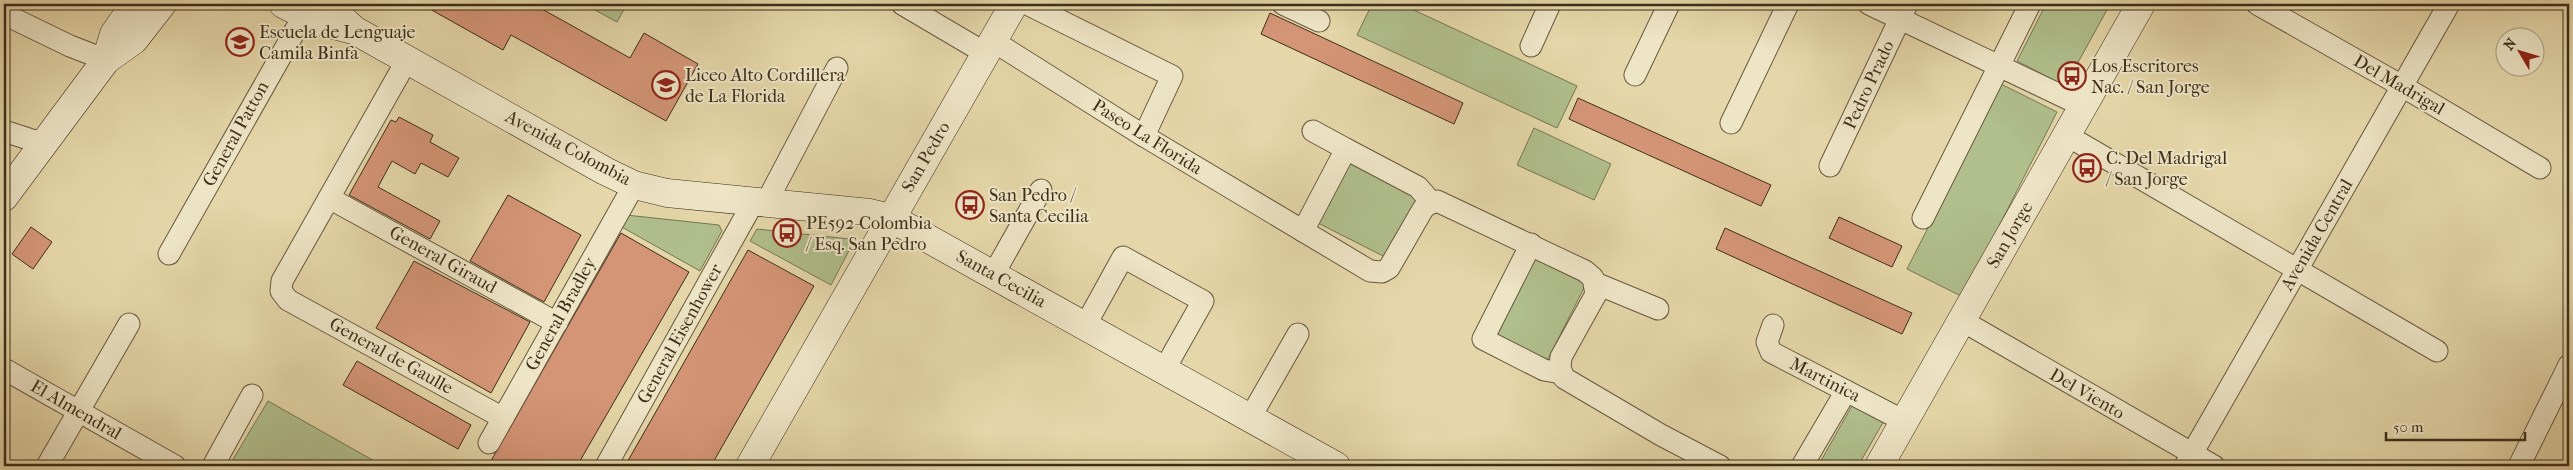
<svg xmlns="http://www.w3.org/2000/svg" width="2573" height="470" font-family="'IM FELL French Canon',serif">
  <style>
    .green { fill: #b0bf8c; stroke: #767653 }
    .building { fill: #d49576; stroke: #3d2e1a }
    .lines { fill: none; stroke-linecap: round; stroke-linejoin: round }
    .street-casing { stroke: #67583e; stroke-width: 23 }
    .secondary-casing { stroke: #3d2e1a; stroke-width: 29 }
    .street { stroke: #eee5c7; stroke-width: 21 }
    .secondary { stroke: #eee5c7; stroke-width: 28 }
    .labels { text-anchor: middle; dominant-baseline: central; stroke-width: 4; stroke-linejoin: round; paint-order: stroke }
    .poi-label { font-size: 18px; fill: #3d2e1a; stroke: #eee5c7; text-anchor: start }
    .street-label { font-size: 18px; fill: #3d2e1a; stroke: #eee5c7 }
  </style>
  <rect width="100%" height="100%" fill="#e5d7a9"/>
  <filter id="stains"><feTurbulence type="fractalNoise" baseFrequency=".004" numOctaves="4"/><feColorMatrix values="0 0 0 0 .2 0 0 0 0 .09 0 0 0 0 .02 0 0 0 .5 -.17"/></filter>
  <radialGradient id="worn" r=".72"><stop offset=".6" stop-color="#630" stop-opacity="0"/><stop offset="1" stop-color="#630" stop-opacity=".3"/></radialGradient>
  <!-- green -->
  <g class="green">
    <path d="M 584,4 L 627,4 L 617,22 Z"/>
    <path d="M 1372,4 L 1401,4 L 1577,86 L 1557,128 L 1357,35 Z"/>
    <path d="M 2046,4 L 2100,4 L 2108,8 L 2065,86 L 2017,61 Z"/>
    <path d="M 2001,84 L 2057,112 L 1963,297 L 1907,269 Z"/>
    <path d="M 1534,128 L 1611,164 L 1594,200 L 1517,165 Z"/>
    <path d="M 1345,160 L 1422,198 L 1391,260 L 1314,221 Z"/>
    <path d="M 626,215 L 719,225 L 722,231 L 700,271 L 620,226 Z"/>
    <path d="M 757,229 L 849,239 L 852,245 L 831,285 L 750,241 Z"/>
    <path d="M 1522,252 L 1586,284 L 1545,365 L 1481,333 Z"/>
    <path d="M 268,401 L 376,462 L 373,466 L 229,466 Z"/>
    <path d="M 1854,402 L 1885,419 L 1858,466 L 1818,466 Z"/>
  </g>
  <!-- building -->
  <g class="building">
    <path d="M 421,4 L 533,4 L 630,58 L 644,33 L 698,64 L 666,121 L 511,35 L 503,50 Z"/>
    <path d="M 1270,13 L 1463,103 L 1454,124 L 1261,34 Z"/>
    <path d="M 1578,98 L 1771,185 L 1761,206 L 1569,119 Z"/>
    <path d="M 399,117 L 433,135 L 430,142 L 459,158 L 448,177 L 421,163 L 415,174 L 392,161 L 378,187 L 440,221 L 430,239 L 349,195 L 391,120 L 396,122 Z"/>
    <path d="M 508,195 L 581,235 L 544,302 L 470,261 Z"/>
    <path d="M 1839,217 L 1902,246 L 1892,267 L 1829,238 Z"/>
    <path d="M 31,227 L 52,242 L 33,269 L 12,254 Z"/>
    <path d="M 1725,228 L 1912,313 L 1902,334 L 1716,249 Z"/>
    <path d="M 621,233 L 689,272 L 577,466 L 488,466 Z"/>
    <path d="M 748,250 L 814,286 L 711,466 L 625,466 Z"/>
    <path d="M 414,261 L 530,322 L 491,393 L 376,328 Z"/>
    <path d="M 357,361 L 471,425 L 458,449 L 343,385 Z"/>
  </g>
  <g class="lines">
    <defs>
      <g id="street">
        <path d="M 902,4 L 985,53"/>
        <path d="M 1027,4 L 1172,76 L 1144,136"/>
        <path d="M 1283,4 L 1319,21"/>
        <path d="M 1869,4 L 2083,106"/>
        <path d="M 2257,4 L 2402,86 L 2540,168"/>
        <path d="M 4,14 L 70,46 L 106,60"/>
        <path d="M 993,41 L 1144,136 L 1370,271 L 1382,272 L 1389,268 L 1423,209 L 1427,205 L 1437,201 L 1585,271 L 1593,278 L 1596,294 L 1561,357 L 1560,368 L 1564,378 L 1661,435 L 1720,466"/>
        <path d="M 1531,46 L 1550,4"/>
        <path d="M 407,60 L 282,281 L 281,291 L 288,300 L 503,418"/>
        <path d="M 1635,75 L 1669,4"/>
        <path d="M 1731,123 L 1788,4"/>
        <path d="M 4,131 L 44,144"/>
        <path d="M 1313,131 L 1346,149"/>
        <path d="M 2066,135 L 2437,351"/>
        <path d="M 1830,166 L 1907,4"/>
        <path d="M 329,198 L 557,323"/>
        <path d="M 766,203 L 837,68"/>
        <path d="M 1923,218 L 2030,4"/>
        <path d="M 1303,231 L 1346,149 L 1418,187 L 1431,202"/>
        <path d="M 1531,244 L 1483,339 L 1544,370 L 1561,373"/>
        <path d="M 169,254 L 304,15"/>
        <path d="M 993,275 L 1041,190"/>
        <path d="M 1595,283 L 1658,309"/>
        <path d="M 1961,320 L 2214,466"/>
        <path d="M 1773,325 L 1767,342 L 1771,352 L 1904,421"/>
        <path d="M 1085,326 L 1123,257 L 1203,301 L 1164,370"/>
        <path d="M 4,369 L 175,466"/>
        <path d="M 1250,418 L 1298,334"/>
        <path d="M 489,443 L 634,185"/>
        <path d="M 47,466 L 129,324"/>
        <path d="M 213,466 L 252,395"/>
        <path d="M 606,466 L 754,201"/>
        <path d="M 1802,466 L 1846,391"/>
        <path d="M 2185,466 L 2449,4"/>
        <path d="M 2519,466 L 2569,365"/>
      </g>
      <g id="secondary">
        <path d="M 283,4 L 315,20 L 349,29"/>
        <path d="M 326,4 L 354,30 L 605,171 L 634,185 L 667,193 L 870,213 L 891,218 L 1336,466"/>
        <path d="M 106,60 L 114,34 L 135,4"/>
        <path d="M 4,197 L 106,60 L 134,40 L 162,4"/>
        <path d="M 750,466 L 1014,4"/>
        <path d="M 1879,466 L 2141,4"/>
      </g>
    </defs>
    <!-- street casing -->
    <use href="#street" class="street-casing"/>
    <!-- secondary casing -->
    <use href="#secondary" class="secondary-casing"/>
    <!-- street -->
    <use href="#street" class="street"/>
    <!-- secondary -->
    <use href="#secondary" class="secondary"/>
  </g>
  <!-- icons -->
  <defs>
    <symbol id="school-ring" viewBox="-11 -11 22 22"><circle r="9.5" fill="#eee5c7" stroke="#8f2418" stroke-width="1.5"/><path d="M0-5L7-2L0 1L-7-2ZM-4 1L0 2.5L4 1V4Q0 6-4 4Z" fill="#8f2418"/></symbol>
    <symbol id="bus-ring" viewBox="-11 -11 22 22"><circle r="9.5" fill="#eee5c7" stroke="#8f2418" stroke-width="1.5"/><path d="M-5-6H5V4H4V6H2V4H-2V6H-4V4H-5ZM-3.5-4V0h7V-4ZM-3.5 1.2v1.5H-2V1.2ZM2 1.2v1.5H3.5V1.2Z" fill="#8f2418"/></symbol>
  </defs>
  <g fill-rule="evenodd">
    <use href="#school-ring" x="224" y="26" width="32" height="32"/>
    <use href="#bus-ring" x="2056" y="60" width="32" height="32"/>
    <use href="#school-ring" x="650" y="69" width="32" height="32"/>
    <use href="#bus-ring" x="2071" y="152" width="32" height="32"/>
    <use href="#bus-ring" x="954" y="189" width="32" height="32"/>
    <use href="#bus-ring" x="771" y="217" width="32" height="32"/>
  </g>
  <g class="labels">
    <!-- poi labels -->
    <g class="poi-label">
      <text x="259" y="32">Escuela de Lenguaje<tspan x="259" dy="21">Camila Binfa</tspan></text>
      <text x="2091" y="66">Los Escritores<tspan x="2091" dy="21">Nac. / San Jorge</tspan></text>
      <text x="685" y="75">Liceo Alto Cordillera<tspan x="685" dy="21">de La Florida</tspan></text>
      <text x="2106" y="158">C. Del Madrigal<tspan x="2106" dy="21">/ San Jorge</tspan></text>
      <text x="989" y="195">San Pedro /<tspan x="989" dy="21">Santa Cecilia</tspan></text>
      <text x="806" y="223">PE592-Colombia<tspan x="806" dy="21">/ Esq. San Pedro</tspan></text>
    </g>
    <!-- street labels -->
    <g class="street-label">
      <text transform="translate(1869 85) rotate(-65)">Pedro Prado</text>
      <text transform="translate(2399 85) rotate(30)">Del Madrigal</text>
      <text transform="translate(236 134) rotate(-61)">General Patton</text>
      <text transform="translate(1147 137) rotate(32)">Paseo La Florida</text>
      <text transform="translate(568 148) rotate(28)">Avenida Colombia</text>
      <text transform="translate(926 157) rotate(-60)">San Pedro</text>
      <text transform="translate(2010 235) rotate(-60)">San Jorge</text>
      <text transform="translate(2317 235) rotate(-60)">Avenida Central</text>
      <text transform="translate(443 260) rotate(29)">General Giraud</text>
      <text transform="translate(1001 279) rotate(29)">Santa Cecilia</text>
      <text transform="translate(561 314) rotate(-61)">General Bradley</text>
      <text transform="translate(680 334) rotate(-61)">General Eisenhower</text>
      <text transform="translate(391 356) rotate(29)">General de Gaulle</text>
      <text transform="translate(1825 380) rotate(27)">Martinica</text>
      <text transform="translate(2087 394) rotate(30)">Del Viento</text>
      <text transform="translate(76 410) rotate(30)">El Almendral</text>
    </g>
  </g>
  <!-- margin -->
  <rect width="2573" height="470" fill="none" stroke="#e5d7a9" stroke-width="20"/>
  <rect x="5" y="5" width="2563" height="460" fill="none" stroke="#3d2e1a" stroke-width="2.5"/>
  <rect x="10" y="10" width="2553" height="450" fill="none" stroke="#3d2e1a"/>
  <!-- north arrow -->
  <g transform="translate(2520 52) rotate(308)"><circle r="24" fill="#eee5c7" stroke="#a79c82"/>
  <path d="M0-4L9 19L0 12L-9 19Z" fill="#8f2418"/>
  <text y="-8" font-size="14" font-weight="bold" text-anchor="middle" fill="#3d2e1a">N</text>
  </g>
  <!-- scale -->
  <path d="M2386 432v8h139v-8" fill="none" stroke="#3d2e1a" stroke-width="2.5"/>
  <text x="2393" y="432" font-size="15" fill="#3d2e1a" stroke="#eee5c7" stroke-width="4" paint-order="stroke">50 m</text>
  <rect width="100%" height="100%" filter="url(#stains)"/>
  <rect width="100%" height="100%" fill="url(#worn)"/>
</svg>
